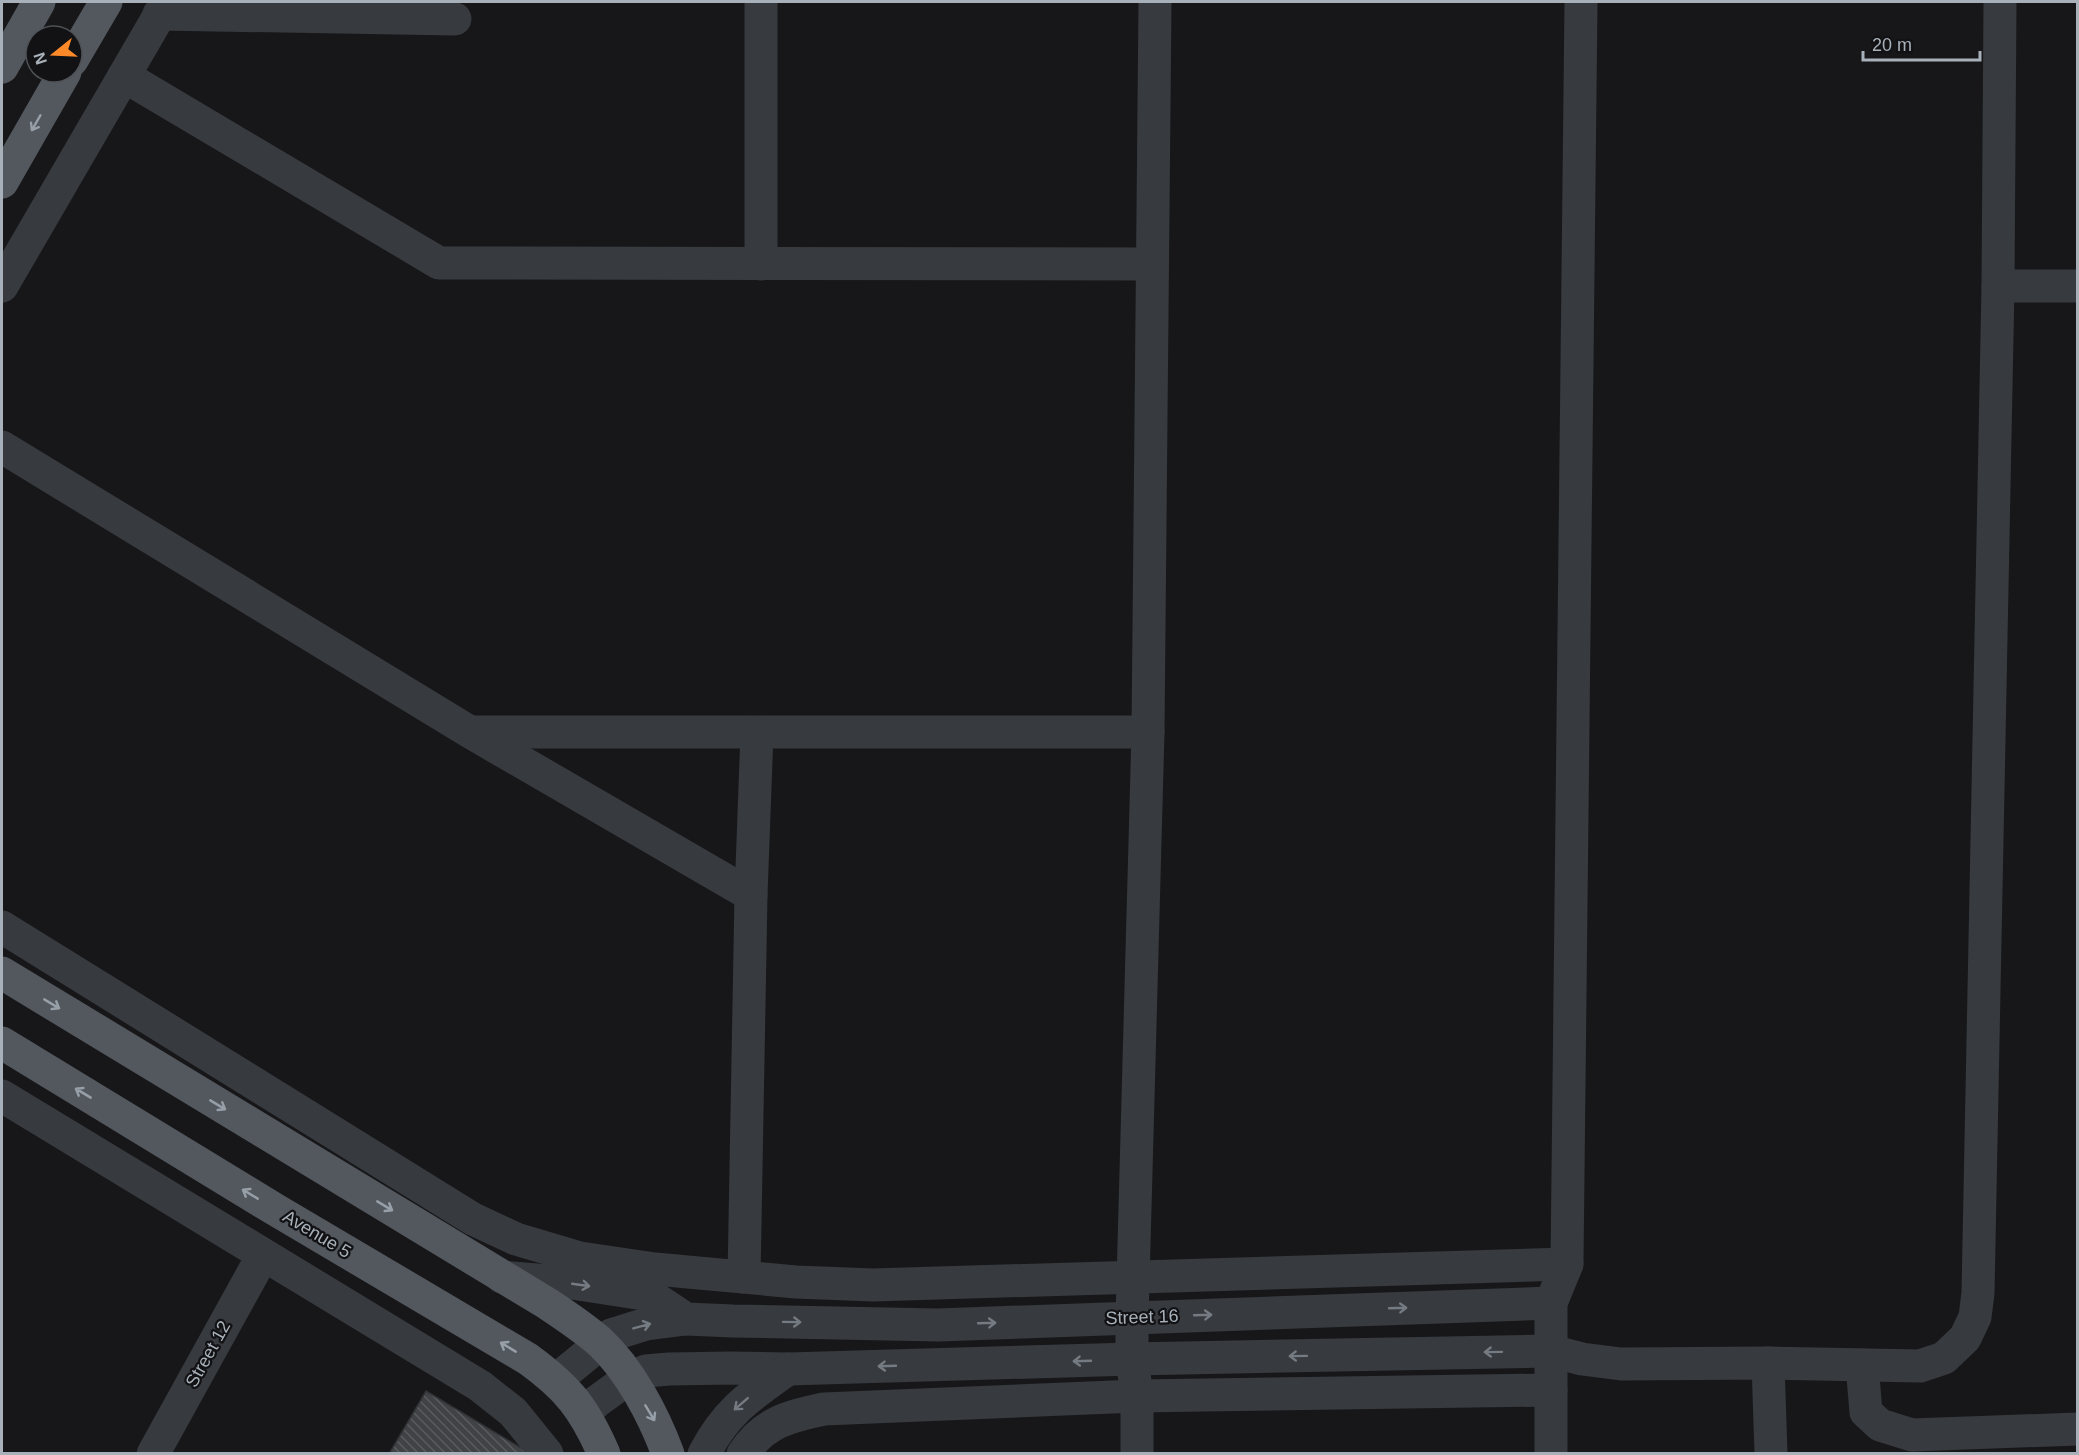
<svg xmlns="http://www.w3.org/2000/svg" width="2079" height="1455" font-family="Helvetica,sans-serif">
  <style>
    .building { fill: url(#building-back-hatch); stroke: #313235; stroke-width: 1.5 }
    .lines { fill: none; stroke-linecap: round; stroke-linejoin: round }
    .minor { stroke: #373a3e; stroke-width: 33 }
    .major { stroke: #53585e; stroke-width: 33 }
    .oneway { stroke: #979fa8 }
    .oneway2 { stroke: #757b82 }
    .labels { text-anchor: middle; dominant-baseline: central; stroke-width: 4.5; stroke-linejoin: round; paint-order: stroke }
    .street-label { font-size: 18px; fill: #a8b1ba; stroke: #121214 }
  </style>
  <defs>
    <pattern id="building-back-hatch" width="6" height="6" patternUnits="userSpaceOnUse" patternTransform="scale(1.5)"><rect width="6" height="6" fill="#414246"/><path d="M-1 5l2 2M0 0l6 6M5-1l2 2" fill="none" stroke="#5a5b5f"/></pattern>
  </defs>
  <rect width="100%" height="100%" fill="#171719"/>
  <!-- building -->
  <path class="building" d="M 426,1391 L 531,1454 L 389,1454 Z"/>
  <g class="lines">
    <!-- minor -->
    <g class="minor">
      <path d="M 761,2 L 761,264"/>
      <path d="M 159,14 L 455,19"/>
      <path d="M 124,76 L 439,263 L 1152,264"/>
      <path d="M 2,286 L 167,2"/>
      <path d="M 1998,286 L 2078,286"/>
      <path d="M 2,447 L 470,732 L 751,895"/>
      <path d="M 472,732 L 1148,732"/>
      <path d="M 2,927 L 473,1219 L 516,1239 L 580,1258 L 655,1269 L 796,1282 L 873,1285 L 1567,1264"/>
      <path d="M 2,1096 L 480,1386 L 513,1412 L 547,1454"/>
      <path d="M 502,1277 L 572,1283 L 650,1295 L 686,1319 L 733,1321 L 938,1325 L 1551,1303"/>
      <path d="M 744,1277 L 751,895 L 757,733"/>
      <path d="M 1768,1363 L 1771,1454"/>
      <path d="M 1862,1365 L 1866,1412 L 1880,1425 L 1912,1435 L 2078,1429"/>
      <path d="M 556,1380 L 611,1335 L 646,1324 L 686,1319"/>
      <path d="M 584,1413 L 596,1402 L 629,1378 L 646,1371 L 669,1369 L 730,1368 L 788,1369 L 1132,1359 L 1551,1351 L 1582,1359 L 1621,1364 L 1768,1363 L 1920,1366 L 1944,1358 L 1965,1338 L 1975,1317 L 1978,1293 L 1998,286 L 2000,2"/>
      <path d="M 153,1454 L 263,1255"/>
      <path d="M 704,1454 C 726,1411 750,1396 788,1369"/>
      <path d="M 743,1454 C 764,1422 790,1416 824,1409 L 1137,1396 L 1551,1390"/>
      <path d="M 1137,1454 L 1137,1396 L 1132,1359 L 1132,1318 L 1148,732 L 1155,2"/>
      <path d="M 1551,1454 L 1551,1303 L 1567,1264 L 1581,2"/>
    </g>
    <!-- major -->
    <g class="major">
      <path d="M 72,60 L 106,2"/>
      <path d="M 2,67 L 39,2"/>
      <path d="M 2,182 L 65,72"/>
      <path d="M 2,973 L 548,1304 C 566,1316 584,1328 600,1342 C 630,1370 654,1416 668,1454"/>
      <path d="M 2,1043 L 276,1210 L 528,1359 C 568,1388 584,1408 604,1454"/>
    </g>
  </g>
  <!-- one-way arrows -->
  <defs><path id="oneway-shaft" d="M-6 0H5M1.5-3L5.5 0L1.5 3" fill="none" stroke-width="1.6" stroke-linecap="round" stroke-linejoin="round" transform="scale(1.5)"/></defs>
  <g class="oneway">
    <use href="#oneway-shaft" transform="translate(36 123) rotate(120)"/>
    <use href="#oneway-shaft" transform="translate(52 1004) rotate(31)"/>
    <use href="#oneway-shaft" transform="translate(83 1093) rotate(-149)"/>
    <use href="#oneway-shaft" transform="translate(218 1105) rotate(31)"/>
    <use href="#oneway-shaft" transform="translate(250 1194) rotate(-149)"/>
    <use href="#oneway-shaft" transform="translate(385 1206) rotate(31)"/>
    <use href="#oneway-shaft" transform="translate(508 1347) rotate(-149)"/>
    <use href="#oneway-shaft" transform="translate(650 1413) rotate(59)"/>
  </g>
  <g class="oneway2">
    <use href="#oneway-shaft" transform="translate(581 1285) rotate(8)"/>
    <use href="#oneway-shaft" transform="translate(1398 1308) rotate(-2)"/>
    <use href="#oneway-shaft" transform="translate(1203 1315) rotate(-2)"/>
    <use href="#oneway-shaft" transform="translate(792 1322) rotate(1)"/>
    <use href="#oneway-shaft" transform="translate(987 1323) rotate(-2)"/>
    <use href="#oneway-shaft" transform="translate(642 1326) rotate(-15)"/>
    <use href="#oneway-shaft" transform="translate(1493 1352) rotate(179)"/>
    <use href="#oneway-shaft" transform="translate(1298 1356) rotate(179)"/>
    <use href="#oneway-shaft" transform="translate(1082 1361) rotate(178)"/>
    <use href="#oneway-shaft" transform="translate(887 1366) rotate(178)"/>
    <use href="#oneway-shaft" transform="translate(741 1404) rotate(139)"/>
  </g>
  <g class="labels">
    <!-- street labels -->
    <g class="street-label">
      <text transform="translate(317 1234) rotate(31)">Avenue 5</text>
      <text transform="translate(1142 1317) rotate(-2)">Street 16</text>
      <text transform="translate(208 1354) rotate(-61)">Street 12</text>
    </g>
  </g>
  <!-- border -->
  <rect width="2079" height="1455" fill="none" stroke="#a8b1ba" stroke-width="6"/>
  <!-- north arrow -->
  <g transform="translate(54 54) rotate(252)"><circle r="28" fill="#121214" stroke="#4e5256" stroke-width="1.5"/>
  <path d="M0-4.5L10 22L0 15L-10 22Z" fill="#fe8929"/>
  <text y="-9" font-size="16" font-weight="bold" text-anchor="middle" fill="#a8b1ba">N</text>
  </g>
  <!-- scale -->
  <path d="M1863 51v9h117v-9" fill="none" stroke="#a8b1ba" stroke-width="3"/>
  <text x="1872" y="51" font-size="18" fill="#a8b1ba" stroke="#121214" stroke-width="4.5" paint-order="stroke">20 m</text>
</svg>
